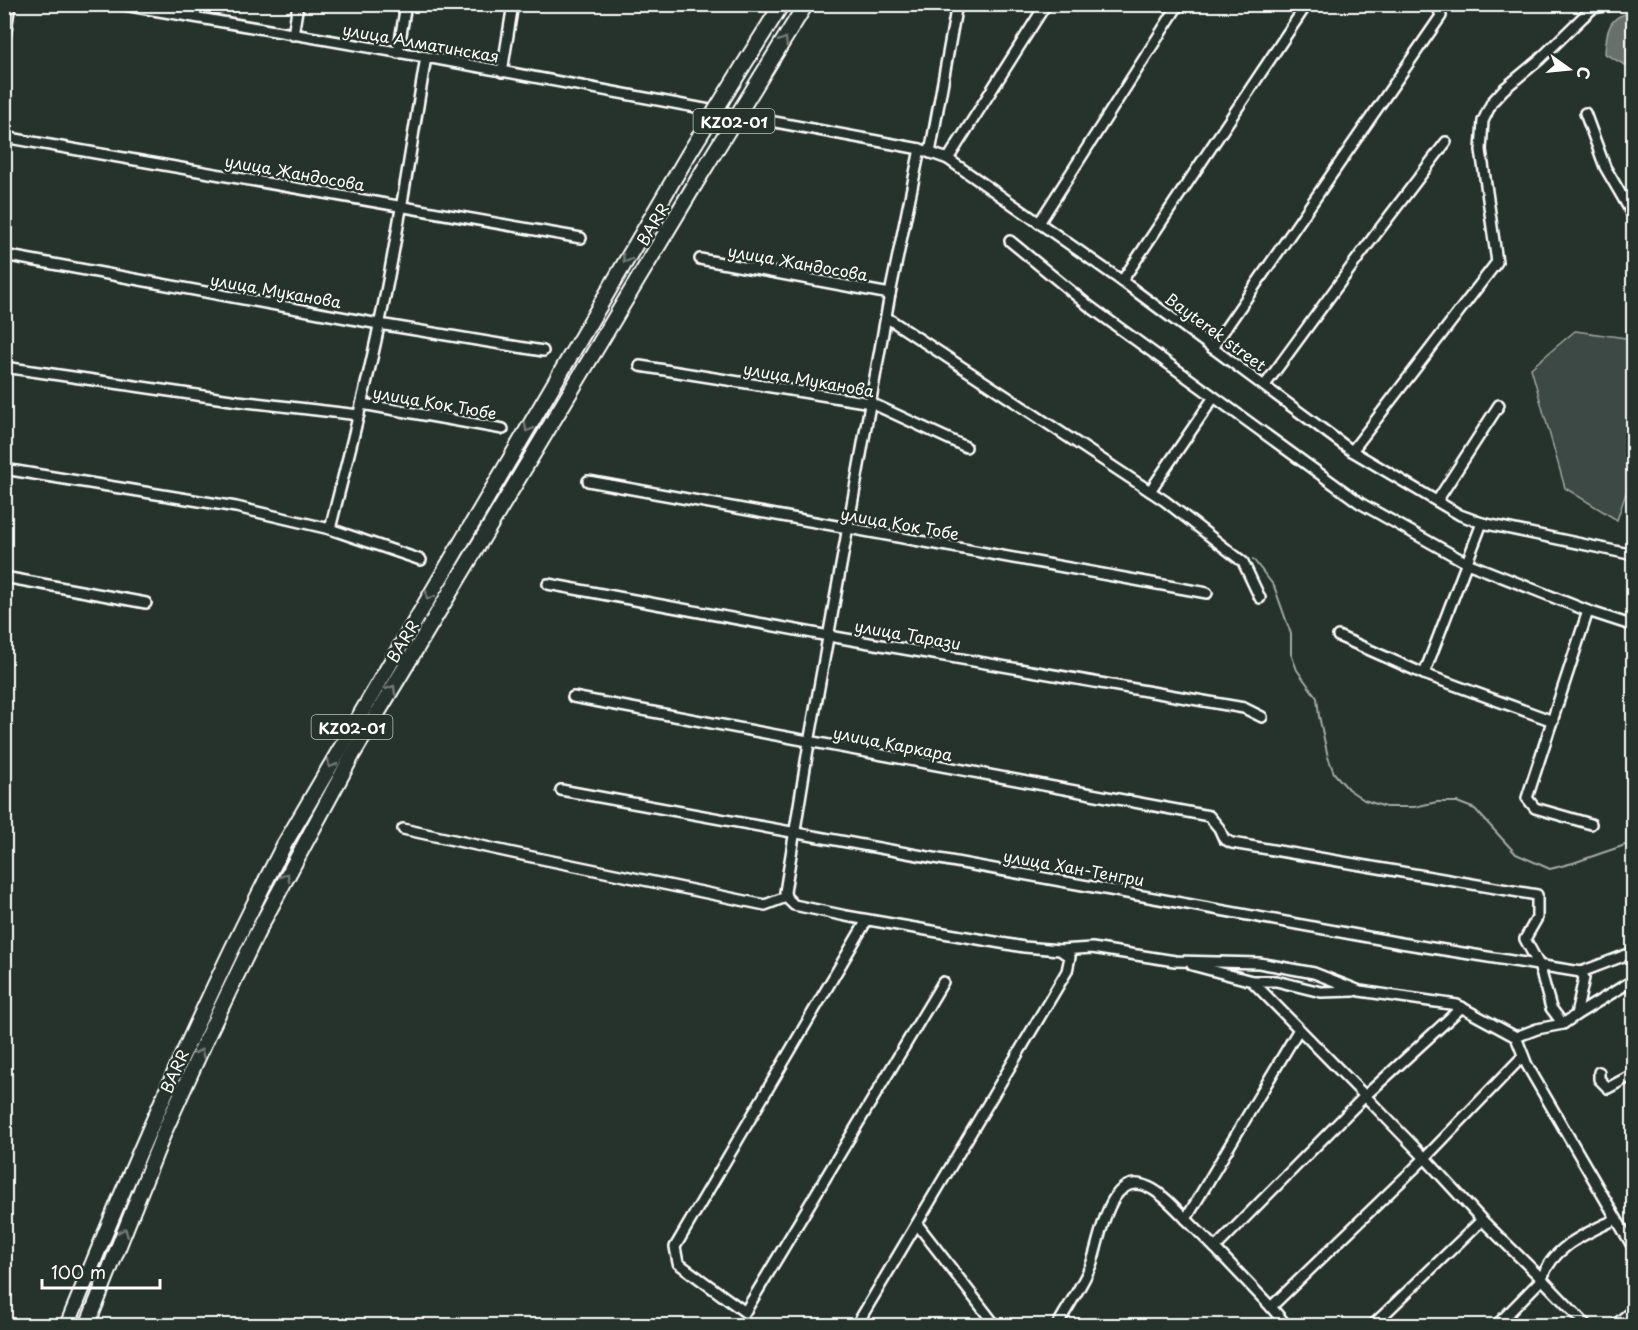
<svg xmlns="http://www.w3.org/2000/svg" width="1638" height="1330" font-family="'Playpen Sans',sans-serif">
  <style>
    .green { fill: #3e4944; stroke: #9ea4a2; stroke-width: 1.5 }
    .water { fill: #67706c; stroke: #a4a9a7; stroke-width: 1.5 }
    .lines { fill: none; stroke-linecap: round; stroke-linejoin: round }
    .stream { stroke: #a4a9a7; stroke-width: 2 }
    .minor-casing { stroke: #fff; stroke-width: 14 }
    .highway-casing { stroke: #fff; stroke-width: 18 }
    .minor { stroke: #26332d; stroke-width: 9 }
    .highway { stroke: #26332d; stroke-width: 14 }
    .highway-bridge-casing { stroke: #fff; stroke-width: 18; stroke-linecap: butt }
    .highway-bridge { stroke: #26332d; stroke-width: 14 }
    .oneway { stroke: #727a76 }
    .labels { text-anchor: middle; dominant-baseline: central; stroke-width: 5; stroke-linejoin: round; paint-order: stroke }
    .shield { fill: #26332d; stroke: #bec2c0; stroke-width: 1.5 }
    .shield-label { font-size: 15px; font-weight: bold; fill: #fff }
    .street-label { font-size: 16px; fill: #fff; stroke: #26332d }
  </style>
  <rect width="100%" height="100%" fill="#26332d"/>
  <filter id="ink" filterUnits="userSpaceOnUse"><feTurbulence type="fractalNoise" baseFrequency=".0167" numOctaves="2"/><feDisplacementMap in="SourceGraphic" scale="12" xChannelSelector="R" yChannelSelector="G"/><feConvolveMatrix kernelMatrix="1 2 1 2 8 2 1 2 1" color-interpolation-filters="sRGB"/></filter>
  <g filter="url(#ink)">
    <!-- green -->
    <path class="green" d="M 1575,331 L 1633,339 L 1633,472 L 1617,520 L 1565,488 L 1531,368 Z"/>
    <!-- water -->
    <path class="water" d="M 1633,13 L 1634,13 L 1633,74 L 1627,66 L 1605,54 C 1606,33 1608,14 1633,13 Z"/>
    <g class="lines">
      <!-- stream -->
      <path class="stream" d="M 1253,559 L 1274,586 L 1291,634 L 1291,654 L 1297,670 L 1317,698 L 1319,716 L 1328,757 L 1334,773 L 1348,789 L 1364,800 L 1386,807 L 1414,807 L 1437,802 L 1457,802 L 1475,809 L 1516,854 L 1550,869 L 1573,863 L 1634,842"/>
      <defs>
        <g id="minor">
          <path d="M 118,4 L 426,57 L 920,149 L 948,159 L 1122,281 L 1352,451 L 1460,515 L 1482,523 L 1634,555"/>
          <path d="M 293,35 L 298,4"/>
          <path d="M 4,43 L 10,4"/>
          <path d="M 398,53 L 406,4"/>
          <path d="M 502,72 L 513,4"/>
          <path d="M 1585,113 L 1605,167 L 1634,217"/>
          <path d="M 4,137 L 581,238"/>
          <path d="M 930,153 L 957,4"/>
          <path d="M 948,159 L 1046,4"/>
          <path d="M 1039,223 L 1179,4"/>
          <path d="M 1010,241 L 1089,306 L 1360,503 L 1467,563 L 1588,611 L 1634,626"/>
          <path d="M 4,255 L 379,324 L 543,351"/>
          <path d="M 700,259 L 890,294"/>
          <path d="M 1122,281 L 1307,4"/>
          <path d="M 886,317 L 1165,501 L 1243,562 L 1260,598"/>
          <path d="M 1212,348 L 1441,16 L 1437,4"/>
          <path d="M 640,366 L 871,403 L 966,447"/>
          <path d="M 4,367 L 238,401 L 359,415"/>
          <path d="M 1265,385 L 1363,251 L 1446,142"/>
          <path d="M 362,404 L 503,429"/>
          <path d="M 1352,451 L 1497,262 L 1481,150 L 1483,121 L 1492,102 L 1504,89 L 1540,59 L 1582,18 L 1593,8 L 1616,4"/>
          <path d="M 4,469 L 236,507 L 330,529 L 421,560"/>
          <path d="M 588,481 L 1207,593"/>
          <path d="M 1150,491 L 1214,397"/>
          <path d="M 1437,501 L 1499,405"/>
          <path d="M 330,529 C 347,461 365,394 379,326 C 398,237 411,147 426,57"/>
          <path d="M 4,577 L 146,603"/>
          <path d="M 548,584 L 829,636 L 1244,708 L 1262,717"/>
          <path d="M 1588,611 L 1527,798 L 1535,808 L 1591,824"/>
          <path d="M 1338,636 L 1424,674 L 1553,721"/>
          <path d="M 1424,674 L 1482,523"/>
          <path d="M 573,697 L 1209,816 L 1219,828 L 1224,839 L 1232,843 L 1537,895 L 1537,918 L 1525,939 L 1539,965 L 1551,1008 L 1563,1024"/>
          <path d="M 561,790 L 1401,943 L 1581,972"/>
          <path d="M 403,829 L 513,853 L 765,905 L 786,897"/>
          <path d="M 867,920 L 675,1247 L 678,1263 L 745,1312 L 943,982"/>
          <path d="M 1060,950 L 1092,948 L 1175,961 L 1259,963 L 1314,973 L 1360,991 L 1457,1005 L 1516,1037 L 1527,1065 L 1634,1249"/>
          <path d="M 1192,965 L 1252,981 L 1276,981 L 1321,992 L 1354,991"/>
          <path d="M 1581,972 L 1634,952"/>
          <path d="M 1252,981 L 1365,1096 L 1215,1248 L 1186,1219 L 1299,1029"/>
          <path d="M 1576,1015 L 1627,984 L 1634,982"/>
          <path d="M 1516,1037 L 1537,1029 L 1563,1024 L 1576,1015 L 1584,978 L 1581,972"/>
          <path d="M 1599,1072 L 1599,1079 L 1608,1088 L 1634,1074"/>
          <path d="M 1482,1220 L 1542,1279 L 1496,1326"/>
          <path d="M 917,1224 L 996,1326"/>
          <path d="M 1215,1248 L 1271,1307 L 1425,1158 L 1365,1096 L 1462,1007"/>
          <path d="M 1271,1307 L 1287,1326"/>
          <path d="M 856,1326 L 1067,971 L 1070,957 L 1060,950 L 1024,947 L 846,916 L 794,905 L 786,897 L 785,892 L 809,743 L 890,294 L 920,149"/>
          <path d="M 1057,1326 C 1068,1306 1082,1286 1091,1265 C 1100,1242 1108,1168 1148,1187 C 1162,1193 1175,1208 1186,1219"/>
          <path d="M 1372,1326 L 1482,1220 L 1425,1158 L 1523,1056"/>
          <path d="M 1587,1326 L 1542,1279 C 1552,1246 1588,1233 1616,1219"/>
          <path d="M 1614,1326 L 1634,1309"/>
        </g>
        <g id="highway">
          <path d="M 743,66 L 782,4"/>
          <path d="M 761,77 L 806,4"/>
          <path d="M 67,1326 C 134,1162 203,1001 284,845 L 688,155"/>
          <path d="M 87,1326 L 165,1130 L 208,1035 L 258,931 L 353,754 L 706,166"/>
        </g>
      </defs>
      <!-- minor casing -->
      <use href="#minor" class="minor-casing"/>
      <!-- highway casing -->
      <use href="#highway" class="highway-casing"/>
      <!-- minor -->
      <use href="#minor" class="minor"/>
      <!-- highway -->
      <use href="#highway" class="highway"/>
      <defs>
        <g id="highway-bridge">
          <path d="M 688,155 L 743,66"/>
          <path d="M 706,166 L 761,77"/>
        </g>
      </defs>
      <!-- highway-bridge casing -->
      <use href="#highway-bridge" class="highway-bridge-casing"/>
      <!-- highway-bridge -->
      <use href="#highway-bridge" class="highway-bridge"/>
    </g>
    <!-- one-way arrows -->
    <defs><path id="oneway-chevron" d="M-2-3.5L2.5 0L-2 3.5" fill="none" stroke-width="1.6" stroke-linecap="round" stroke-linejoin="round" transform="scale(1.5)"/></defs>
    <g class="oneway">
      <use href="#oneway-chevron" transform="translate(784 41) rotate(-58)"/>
      <use href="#oneway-chevron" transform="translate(626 259) rotate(120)"/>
      <use href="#oneway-chevron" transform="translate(528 428) rotate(120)"/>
      <use href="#oneway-chevron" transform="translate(429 596) rotate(120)"/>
      <use href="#oneway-chevron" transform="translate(392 689) rotate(-59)"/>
      <use href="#oneway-chevron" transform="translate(331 764) rotate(120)"/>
      <use href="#oneway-chevron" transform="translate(286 877) rotate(-62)"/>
      <use href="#oneway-chevron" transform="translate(200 1053) rotate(-66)"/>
      <use href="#oneway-chevron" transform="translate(124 1232) rotate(-68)"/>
    </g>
  </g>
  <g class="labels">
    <!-- shield labels -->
    <g class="shield">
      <rect x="693.5" y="109" width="81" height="24" rx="4.5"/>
      <rect x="311.5" y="715" width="81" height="24" rx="4.5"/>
    </g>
    <g class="shield-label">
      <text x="734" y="121">KZ02-01</text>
      <text x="352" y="727">KZ02-01</text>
    </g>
    <!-- street labels -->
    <g class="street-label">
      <text transform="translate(421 42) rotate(10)">улица Алматинская</text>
      <text transform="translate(295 172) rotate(10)">улица Жандосова</text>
      <text transform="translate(652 224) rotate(-59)">BARR</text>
      <text transform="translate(798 262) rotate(10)">улица Жандосова</text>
      <text transform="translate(276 290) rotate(10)">улица Муканова</text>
      <text transform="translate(1216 331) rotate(36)">Bayterek street</text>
      <text transform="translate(809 379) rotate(10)">улица Муканова</text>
      <text transform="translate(435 402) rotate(10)">улица Кок Тюбе</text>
      <text transform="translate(900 523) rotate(10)">улица Кок Тобе</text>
      <text transform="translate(908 634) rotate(10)">улица Тарази</text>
      <text transform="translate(402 641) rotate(-59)">BARR</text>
      <text transform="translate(893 743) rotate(11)">улица Каркара</text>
      <text transform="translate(1074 867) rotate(10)">улица Хан-Тенгри</text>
      <text transform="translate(174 1071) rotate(-66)">BARR</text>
    </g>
  </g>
  <!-- margin -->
  <rect width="1638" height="1330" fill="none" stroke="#26332d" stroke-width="24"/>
  <rect x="12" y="12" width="1614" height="1306" fill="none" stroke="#fff" stroke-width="2" filter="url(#ink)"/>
  <!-- north arrow -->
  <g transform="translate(1569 69) rotate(105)" stroke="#26332d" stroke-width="4.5" paint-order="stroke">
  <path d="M0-4.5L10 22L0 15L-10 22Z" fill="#ffffff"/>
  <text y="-9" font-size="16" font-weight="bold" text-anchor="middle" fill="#ffffff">С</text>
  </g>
  <!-- scale -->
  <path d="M42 1279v9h118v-9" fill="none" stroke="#ffffff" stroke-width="3"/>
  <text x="51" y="1279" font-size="18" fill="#ffffff" stroke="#26332d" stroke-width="4.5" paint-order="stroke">100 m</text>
</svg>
